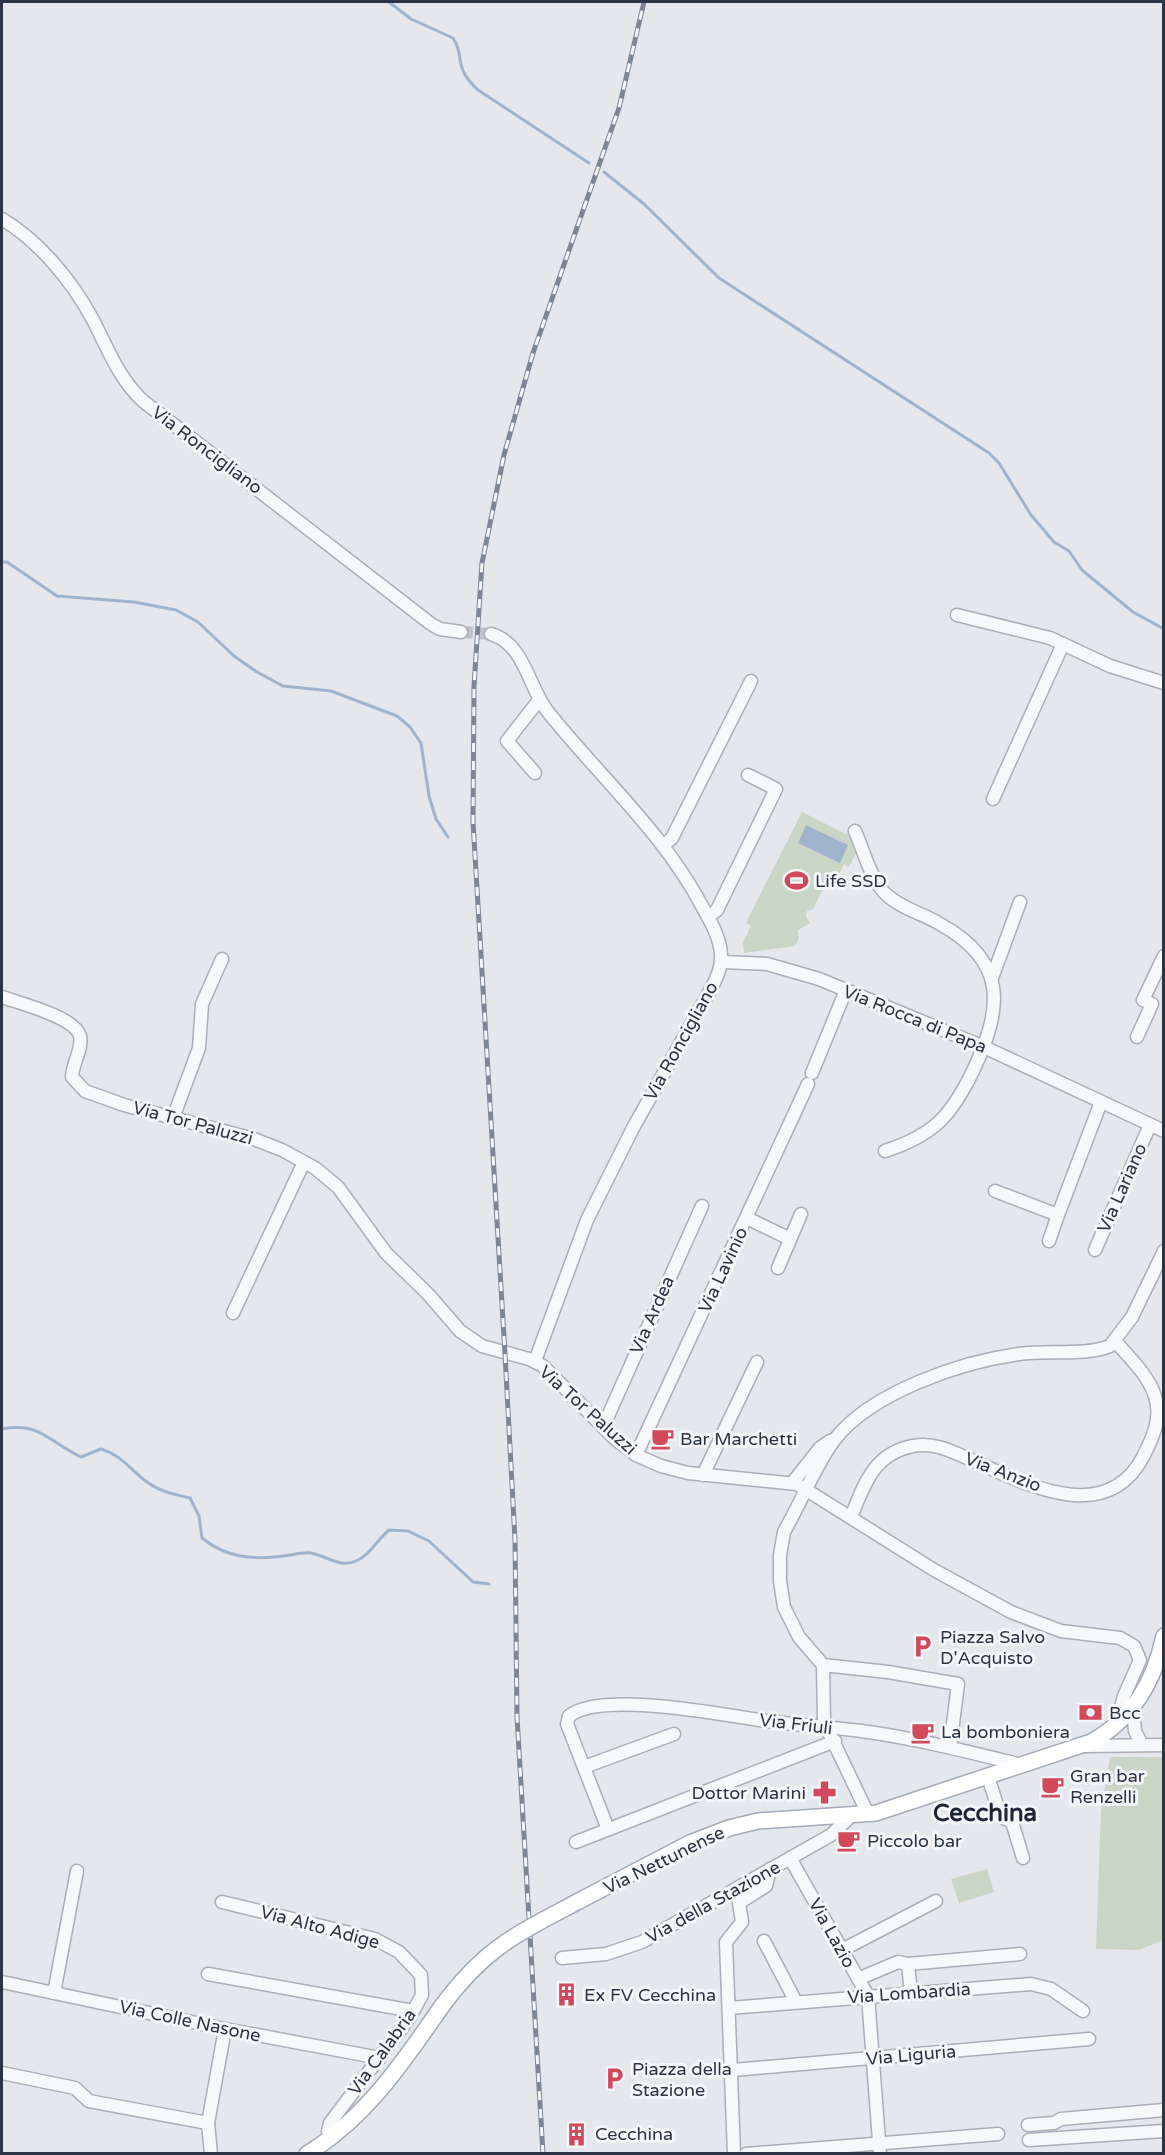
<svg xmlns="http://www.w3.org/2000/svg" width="1165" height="2155" font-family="'Varela Round',sans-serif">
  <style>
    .green { fill: #c9d6c5 }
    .water { fill: #9fb4cc }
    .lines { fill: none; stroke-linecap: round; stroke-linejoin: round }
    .stream { stroke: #9fb4cc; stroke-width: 3 }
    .minor-tunnel { stroke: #bfc3cb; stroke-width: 12; stroke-dasharray: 12 6; stroke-linecap: butt }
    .minor-casing { stroke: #a9aeb7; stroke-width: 15 }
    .major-casing { stroke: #a3abb8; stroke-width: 18 }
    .minor { stroke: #f7f8fa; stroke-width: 12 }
    .major { stroke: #fff; stroke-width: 15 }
    .rail-casing { stroke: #7d8696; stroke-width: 5 }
    .rail { stroke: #f4f6f9; stroke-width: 3; stroke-dasharray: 9; stroke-linecap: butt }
    .major-bridge-casing { stroke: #a3abb8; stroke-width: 18; stroke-linecap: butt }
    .major-bridge { stroke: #fff; stroke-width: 15 }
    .labels { text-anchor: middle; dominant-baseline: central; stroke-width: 6; stroke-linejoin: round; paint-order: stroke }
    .street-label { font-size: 18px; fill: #2b3445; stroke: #f4f6f9 }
    .poi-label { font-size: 18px; fill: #2b3445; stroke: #f4f6f9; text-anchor: start }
    .district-label { font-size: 24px; font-weight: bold; fill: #1d2536; stroke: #f4f6f9 }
  </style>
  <rect width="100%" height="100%" fill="#e4e7ec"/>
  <!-- green -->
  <g class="green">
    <path d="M 802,812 L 846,834 L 851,833 L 859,847 L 849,867 L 844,864 L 839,874 L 832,871 L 813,909 L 807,911 L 806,917 L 810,923 L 798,930 L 799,938 L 795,946 L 744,953 L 743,943 L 751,926 L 746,923 Z"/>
    <path d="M 1110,1757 L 1163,1757 L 1163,1940 L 1139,1950 L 1096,1949 L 1101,1812 Z"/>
    <path d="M 987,1869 L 994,1892 L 959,1903 L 951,1879 Z"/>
  </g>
  <!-- water -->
  <path class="water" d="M 806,825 L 848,845 L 840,863 L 798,843 Z"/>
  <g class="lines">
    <!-- stream -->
    <g class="stream">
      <path d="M 389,2 L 411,19 L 453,38 C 466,58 452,66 478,90 L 589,163"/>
      <path d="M 604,172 L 644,204 L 719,278 L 989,453 L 999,463 L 1031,515 L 1054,542 L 1069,551 L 1082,570 L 1133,612 L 1164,629"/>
      <path d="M 2,562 L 7,562 L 57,596 L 134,602 L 176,610 L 198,622 L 234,656 L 257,672 L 283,686 L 331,691 L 397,716 L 410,727 L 421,743 L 429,796 L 436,819 L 448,837"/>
      <path d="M 2,1429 C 41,1422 47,1441 81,1457 L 101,1449 C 121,1455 128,1467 143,1479 C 157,1491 173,1494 190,1498 L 199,1516 L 202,1538 C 226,1558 254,1560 284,1556 C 292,1555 303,1552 311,1553 C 326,1556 340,1568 356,1561 C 370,1555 377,1540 389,1530 L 408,1531 L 429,1541 L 473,1582 L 489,1584"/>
    </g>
    <!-- minor-tunnel -->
    <path class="minor-tunnel" d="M 461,632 L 491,634"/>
    <defs>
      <g id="minor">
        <path d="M 2,219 C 40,242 72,281 93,320 C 108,349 119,379 143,401 L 431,624 L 440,629 L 461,632"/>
        <path d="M 957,615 L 1050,638 L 1110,666 L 1164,683"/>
        <path d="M 491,634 C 525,644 528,687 548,712 C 600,777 664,833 703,908 C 711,922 720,938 721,954 C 722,967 717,977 711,989 L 633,1128 L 587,1220 L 535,1361"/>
        <path d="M 535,773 L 507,741 L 539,700"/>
        <path d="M 993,799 L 1063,644"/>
        <path d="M 855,831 C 864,851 871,882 888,896 C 902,909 924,914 940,924 C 1009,962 1002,1009 973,1071 C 951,1116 934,1135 885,1151"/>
        <path d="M 664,845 L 672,838 L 751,681"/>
        <path d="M 708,917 L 717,910 L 776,789 L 748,775"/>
        <path d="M 722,962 L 767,964 L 819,979 L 984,1047 L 1164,1131"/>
        <path d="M 992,978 L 1020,902"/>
        <path d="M 2,997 C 19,1003 75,1017 80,1036 C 83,1049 72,1064 72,1077 L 85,1091 L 124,1105 L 254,1139 L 282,1150 L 315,1168 L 338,1187 L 386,1253 L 428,1294 L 460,1331 L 482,1346 L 529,1359 L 543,1366 L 614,1438 L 636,1455 L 661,1466 L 688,1473 L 797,1484 L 934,1570 L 1011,1612 L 1061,1631 L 1120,1638 L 1134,1646 L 1140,1660 L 1124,1696 L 1116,1724"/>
        <path d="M 1137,1037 L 1152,1004 L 1143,1000 L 1164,956"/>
        <path d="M 812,1073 L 846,990"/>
        <path d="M 173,1118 L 199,1048 L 202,1004 L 222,959"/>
        <path d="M 995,1191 L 1058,1215 L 1101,1102"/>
        <path d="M 747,1218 L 790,1239"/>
        <path d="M 1049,1241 L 1058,1215"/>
        <path d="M 1095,1250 L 1150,1125"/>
        <path d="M 778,1268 L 801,1214"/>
        <path d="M 233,1313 L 304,1162"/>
        <path d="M 604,1425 L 702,1206"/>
        <path d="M 636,1455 L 808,1084"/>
        <path d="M 703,1475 L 757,1362"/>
        <path d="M 793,1482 L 820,1448 L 830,1441"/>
        <path d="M 851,1517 C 864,1485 874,1453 913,1446 C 936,1441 957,1454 978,1463 C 1030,1486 1107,1525 1143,1457 C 1153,1437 1162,1419 1155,1396 C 1148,1375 1130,1358 1115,1341"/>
        <path d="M 823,1665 L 888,1672 L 958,1684 L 950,1747"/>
        <path d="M 1133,1709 L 1135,1731 L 1142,1745"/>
        <path d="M 1085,1746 L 1164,1745"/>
        <path d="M 584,1767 L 674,1734"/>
        <path d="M 988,1777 L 1001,1817 L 1012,1822 L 1023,1858"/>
        <path d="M 868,1814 L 824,1722 L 823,1665 L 799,1637 L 784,1607 L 780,1581 L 780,1555 L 784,1532 L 791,1519 C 805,1493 817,1463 835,1439 C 872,1392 961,1362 1019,1354 C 1046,1350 1086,1356 1110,1346 L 1132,1317 L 1164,1251"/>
        <path d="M 608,1829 L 567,1724 L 569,1716 C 601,1690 724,1715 766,1721 C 798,1725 830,1727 861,1731 C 915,1738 969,1752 1022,1765"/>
        <path d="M 576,1842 L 835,1741"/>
        <path d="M 790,1858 L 868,1996 L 880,2154"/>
        <path d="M 222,1902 L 375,1939 L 399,1952 L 421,1975 L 422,1995 L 410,2017 L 330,2123 L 328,2131 L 331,2138"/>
        <path d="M 764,1941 L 796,2002"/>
        <path d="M 842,1950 L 936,1901"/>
        <path d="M 562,1958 L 606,1954 L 642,1942 L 831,1835 L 851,1816"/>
        <path d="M 908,1964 L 1020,1954"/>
        <path d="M 208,1974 L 413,2011"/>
        <path d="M 858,1979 L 898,1962 L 908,1964 L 911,1993"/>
        <path d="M 2,1982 L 225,2029 L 380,2058"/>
        <path d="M 54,1993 L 77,1871"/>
        <path d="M 729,2008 L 1031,1984 L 1051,1989 L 1083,2011"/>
        <path d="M 733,2070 L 1089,2039"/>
        <path d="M 2,2073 L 75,2088 L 89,2101 L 208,2123"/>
        <path d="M 1028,2125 L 1054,2123 L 1061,2119 L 1164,2110"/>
        <path d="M 1029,2140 L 1164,2131"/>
        <path d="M 211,2154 L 208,2123 L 225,2029"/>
        <path d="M 734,2154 L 726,1942 L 742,1922 L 739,1903 L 766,1886 L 770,1869"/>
        <path d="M 746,2154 L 998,2134"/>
      </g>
      <g id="major">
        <path d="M 577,1902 L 690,1843 L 729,1828 L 758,1821 L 876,1813 L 1091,1742 C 1133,1719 1154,1682 1164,1636"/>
        <path d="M 307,2154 C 367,2117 403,2062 442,2006"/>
      </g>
    </defs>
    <!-- minor casing -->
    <use href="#minor" class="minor-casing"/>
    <!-- major casing -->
    <use href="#major" class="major-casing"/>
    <!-- minor -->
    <use href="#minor" class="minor"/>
    <!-- major -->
    <use href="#major" class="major"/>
    <defs>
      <path id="rail" d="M 543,2154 L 517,1717 L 515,1540 L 505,1354 L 473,822 L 474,686 L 482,563 L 504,455 L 533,353 L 619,108 L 644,2"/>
    </defs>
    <!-- rail casing -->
    <use href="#rail" class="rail-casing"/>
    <!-- rail -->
    <use href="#rail" class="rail"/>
    <defs>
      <path id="major-bridge" d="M 442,2006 C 485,1948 515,1935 577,1902"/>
    </defs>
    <!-- major-bridge casing -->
    <use href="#major-bridge" class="major-bridge-casing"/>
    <!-- major-bridge -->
    <use href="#major-bridge" class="major-bridge"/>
  </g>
  <!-- icons -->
  <defs>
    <symbol id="stadium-bare" viewBox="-9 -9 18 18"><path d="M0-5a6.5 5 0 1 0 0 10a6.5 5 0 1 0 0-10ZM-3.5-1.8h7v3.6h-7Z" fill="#d1495b" stroke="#f4f6f9" stroke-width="2.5" paint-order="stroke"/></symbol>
    <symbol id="cafe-bare" viewBox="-9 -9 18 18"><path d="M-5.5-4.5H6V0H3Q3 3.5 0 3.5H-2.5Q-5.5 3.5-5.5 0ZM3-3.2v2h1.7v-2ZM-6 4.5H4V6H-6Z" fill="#d1495b" stroke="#f4f6f9" stroke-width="2.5" paint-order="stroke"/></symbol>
    <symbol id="parking-bare" viewBox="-9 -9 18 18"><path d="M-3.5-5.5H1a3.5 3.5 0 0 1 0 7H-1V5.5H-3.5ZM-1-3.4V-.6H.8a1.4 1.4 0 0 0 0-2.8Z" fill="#d1495b" stroke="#f4f6f9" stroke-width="2.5" paint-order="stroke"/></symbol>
    <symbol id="bank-bare" viewBox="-9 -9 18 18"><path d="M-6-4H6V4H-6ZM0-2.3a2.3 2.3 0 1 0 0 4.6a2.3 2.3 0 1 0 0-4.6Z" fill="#d1495b" stroke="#f4f6f9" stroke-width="2.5" paint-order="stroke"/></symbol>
    <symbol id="pharmacy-bare" viewBox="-9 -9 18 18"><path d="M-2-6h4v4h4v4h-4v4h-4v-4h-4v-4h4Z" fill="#d1495b" stroke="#f4f6f9" stroke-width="2.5" paint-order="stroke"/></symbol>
    <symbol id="building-bare" viewBox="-9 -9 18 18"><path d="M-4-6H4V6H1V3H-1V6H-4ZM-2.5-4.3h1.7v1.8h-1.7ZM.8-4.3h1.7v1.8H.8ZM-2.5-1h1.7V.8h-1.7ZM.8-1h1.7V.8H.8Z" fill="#d1495b" stroke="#f4f6f9" stroke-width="2.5" paint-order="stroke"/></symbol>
  </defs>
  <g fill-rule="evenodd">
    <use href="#stadium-bare" x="780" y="864" width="33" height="33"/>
    <use href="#cafe-bare" x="646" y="1422" width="33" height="33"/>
    <use href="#parking-bare" x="906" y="1630" width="33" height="33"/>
    <use href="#bank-bare" x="1074" y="1696" width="33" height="33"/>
    <use href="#cafe-bare" x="906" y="1716" width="33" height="33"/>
    <use href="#cafe-bare" x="1036" y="1770" width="33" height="33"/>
    <use href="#pharmacy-bare" x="808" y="1776" width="33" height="33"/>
    <use href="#cafe-bare" x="832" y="1824" width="33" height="33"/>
    <use href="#building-bare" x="550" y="1978" width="33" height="33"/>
    <use href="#parking-bare" x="598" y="2062" width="33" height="33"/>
    <use href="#building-bare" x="560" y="2118" width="33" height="33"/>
  </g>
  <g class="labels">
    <!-- street labels -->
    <g class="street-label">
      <text transform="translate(207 450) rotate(37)">Via Roncigliano</text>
      <text transform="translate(915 1019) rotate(22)">Via Rocca di Papa</text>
      <text transform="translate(681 1041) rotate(-61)">Via Roncigliano</text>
      <text transform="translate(193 1123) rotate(15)">Via Tor Paluzzi</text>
      <text transform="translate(1122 1188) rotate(-66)">Via Lariano</text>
      <text transform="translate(723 1270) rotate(-65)">Via Lavinio</text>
      <text transform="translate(652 1315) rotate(-66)">Via Ardea</text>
      <text transform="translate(588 1410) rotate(42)">Via Tor Paluzzi</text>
      <text transform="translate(1003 1472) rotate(21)">Via Anzio</text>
      <text transform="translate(796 1724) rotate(7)">Via Friuli</text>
      <text transform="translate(664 1860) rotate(-26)">Via Nettunense</text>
      <text transform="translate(713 1902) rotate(-29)">Via della Stazione</text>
      <text transform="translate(320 1927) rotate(15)">Via Alto Adige</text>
      <text transform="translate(832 1933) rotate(61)">Via Lazio</text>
      <text transform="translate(909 1993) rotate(-4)">Via Lombardia</text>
      <text transform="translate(190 2021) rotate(12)">Via Colle Nasone</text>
      <text transform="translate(382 2052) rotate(-54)">Via Calabria</text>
      <text transform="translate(911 2055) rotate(-5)">Via Liguria</text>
    </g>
    <!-- poi labels -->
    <g class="poi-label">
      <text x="815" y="881">Life SSD</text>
      <text x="680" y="1439">Bar Marchetti</text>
      <text x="940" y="1637">Piazza Salvo<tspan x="940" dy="21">D'Acquisto</tspan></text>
      <text x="1109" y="1713">Bcc</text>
      <text x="941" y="1732">La bomboniera</text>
      <text x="1070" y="1776">Gran bar<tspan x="1070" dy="21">Renzelli</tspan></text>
      <text x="806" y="1793" text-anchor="end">Dottor Marini</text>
      <text x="867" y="1841">Piccolo bar</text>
      <text x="584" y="1995">Ex FV Cecchina</text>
      <text x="632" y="2069">Piazza della<tspan x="632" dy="21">Stazione</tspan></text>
      <text x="595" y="2134">Cecchina</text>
    </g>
    <!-- district labels -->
    <g class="district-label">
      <text x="985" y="1813">Cecchina</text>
    </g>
  </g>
  <!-- border -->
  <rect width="1165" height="2155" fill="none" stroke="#2b3445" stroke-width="6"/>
</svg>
